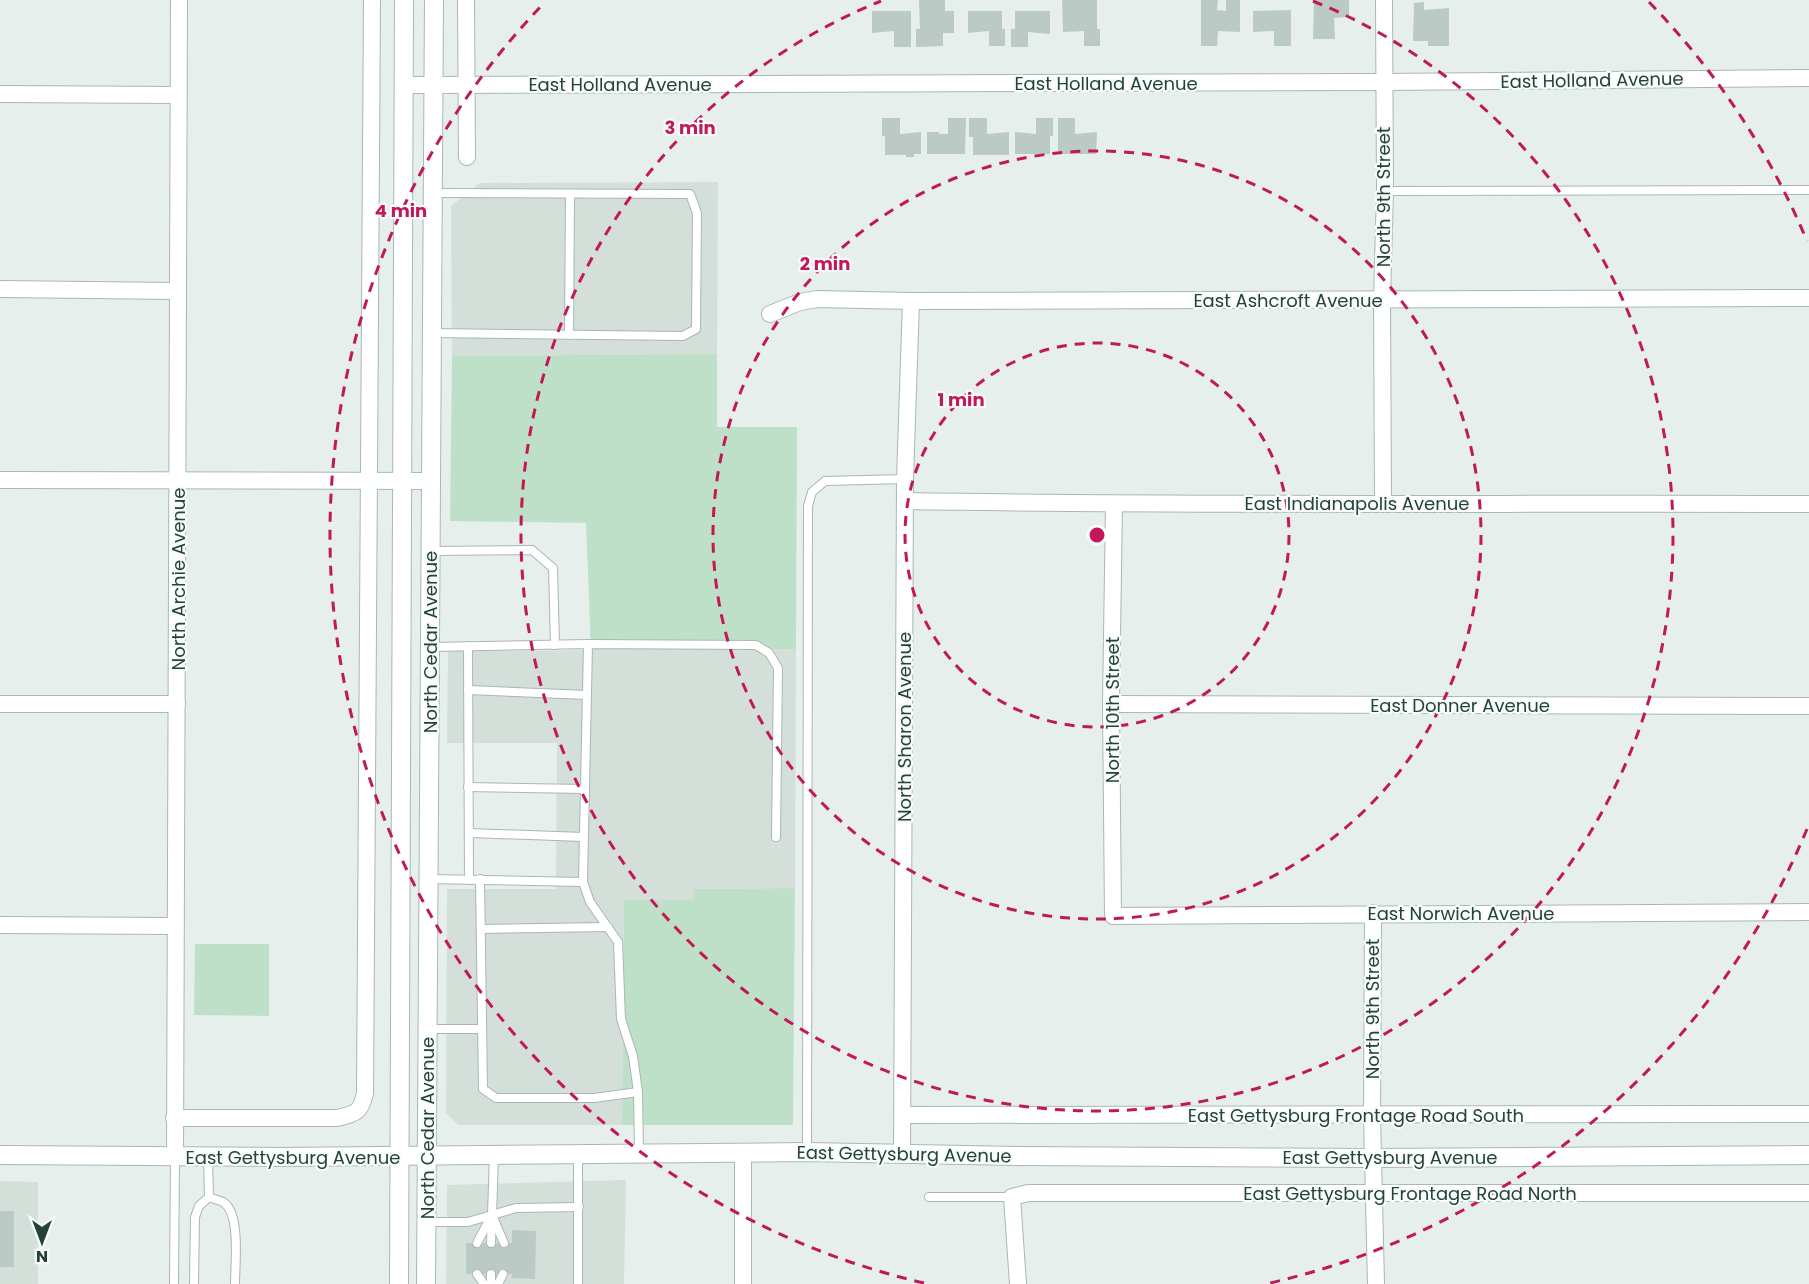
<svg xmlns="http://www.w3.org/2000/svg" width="1809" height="1284" font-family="Poppins,sans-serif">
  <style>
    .built { fill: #d4dfda }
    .green { fill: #bfe0c8 }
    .building { fill: #bbcac4 }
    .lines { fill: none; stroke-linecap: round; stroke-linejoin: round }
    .service-casing { stroke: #a8b8b2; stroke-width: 10 }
    .minor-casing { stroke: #a8b8b2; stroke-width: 18 }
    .tertiary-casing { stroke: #a8b8b2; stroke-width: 20 }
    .secondary-casing { stroke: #a4bbb3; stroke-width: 20 }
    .service { stroke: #fff; stroke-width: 8 }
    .minor { stroke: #fff; stroke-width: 16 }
    .tertiary { stroke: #fff; stroke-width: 18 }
    .secondary { stroke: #fff; stroke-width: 18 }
    .ring { fill: none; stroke: #c2185b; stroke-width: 3; stroke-dasharray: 10 8 }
    .labels { text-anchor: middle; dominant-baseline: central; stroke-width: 4.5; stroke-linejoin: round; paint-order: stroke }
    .street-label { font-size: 18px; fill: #24423a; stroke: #f7fbf9 }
    .centre { fill: #c2185b; stroke: #f7fbf9; stroke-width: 3 }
    .ring-label { font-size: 18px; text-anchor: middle; font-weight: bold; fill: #c2185b; stroke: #f7fbf9; stroke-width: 4.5; stroke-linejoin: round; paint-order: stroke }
  </style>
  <rect width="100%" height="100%" fill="#e6efeb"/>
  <!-- built -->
  <g class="built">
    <path d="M 718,182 L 717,354 L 452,356 L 451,206 L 480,183 Z"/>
    <path d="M 796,649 L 795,888 L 694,889 L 694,900 L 624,900 L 622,1125 L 458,1125 L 446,1113 L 447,889 L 556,889 L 557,743 L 447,743 L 448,651 Z"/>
    <path d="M 626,1180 L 624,1284 L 446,1284 L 447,1185 Z"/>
    <path d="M 0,1181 L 38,1182 L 38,1284 L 0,1284 Z"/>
  </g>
  <!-- green -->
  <g class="green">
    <path d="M 717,354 L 717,427 L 797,427 L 796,649 L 591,650 L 586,523 L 450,521 L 452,356 Z"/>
    <path d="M 795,888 L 793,1125 L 622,1125 L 624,900 L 693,900 L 694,889 Z"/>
    <path d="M 195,944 L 269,944 L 269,1016 L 194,1015 Z"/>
  </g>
  <!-- building -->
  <g class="building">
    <path d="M 919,0 L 945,0 L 945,11 L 954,11 L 954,33 L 943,33 L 943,46 L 916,47 L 916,29 L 920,29 Z"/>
    <path d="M 1062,0 L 1097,0 L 1097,29 L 1100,29 L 1100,46 L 1084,46 L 1084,31 L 1063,32 Z"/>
    <path d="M 1201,0 L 1218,0 L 1217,10 L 1226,11 L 1226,0 L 1240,0 L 1240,32 L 1218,31 L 1217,46 L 1201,46 Z"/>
    <path d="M 1314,0 L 1349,0 L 1349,17 L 1334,18 L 1335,39 L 1313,39 Z"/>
    <path d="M 1424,2 L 1424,10 L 1449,8 L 1449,46 L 1428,46 L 1428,41 L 1413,41 L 1414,3 Z"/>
    <path d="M 1291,10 L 1291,46 L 1274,46 L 1274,31 L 1253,32 L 1253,11 Z"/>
    <path d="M 872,11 L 911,11 L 911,47 L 894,47 L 894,31 L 872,33 Z"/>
    <path d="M 968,11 L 1002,11 L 1002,29 L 1005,29 L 1005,46 L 989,46 L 989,31 L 968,33 Z"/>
    <path d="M 1015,11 L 1050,11 L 1050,34 L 1028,32 L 1028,47 L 1011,47 L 1011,29 L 1015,29 Z"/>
    <path d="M 882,118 L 900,118 L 900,134 L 921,132 L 921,154 L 914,154 L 914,157 L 906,157 L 906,155 L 885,155 L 885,136 L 882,136 Z"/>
    <path d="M 948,118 L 966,118 L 965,154 L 927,154 L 927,132 L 939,132 L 939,134 L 948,134 Z"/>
    <path d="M 969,118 L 987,118 L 987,134 L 1009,132 L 1009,155 L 973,155 L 973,137 L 969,137 Z"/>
    <path d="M 1036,118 L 1053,118 L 1053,136 L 1050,136 L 1050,154 L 1015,154 L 1015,132 L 1036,134 Z"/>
    <path d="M 1058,118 L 1075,118 L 1075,134 L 1097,132 L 1096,154 L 1058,154 Z"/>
    <rect x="0" y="1211" width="14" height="56"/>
    <path d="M 512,1230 L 536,1231 L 535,1279 L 511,1278 L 512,1274 L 466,1274 L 466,1243 L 512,1243 Z"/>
  </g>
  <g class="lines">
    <defs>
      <g id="service">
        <path d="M 1385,191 L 1809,190"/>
        <path d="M 432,333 L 683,336 L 696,329 L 697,213 L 690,194 L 432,193"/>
        <path d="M 569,335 L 570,194"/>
        <path d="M 430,551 L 532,550 L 553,568 L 555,645"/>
        <path d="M 588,644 L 583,882 L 590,902 L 618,942 L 621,1019 L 633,1056 L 638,1092 L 639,1153"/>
        <path d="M 468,646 L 469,880"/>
        <path d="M 430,647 L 588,644 L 756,645 L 769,653 L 778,668 L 776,837"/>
        <path d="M 468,690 L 587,695"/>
        <path d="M 468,787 L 585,789"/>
        <path d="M 469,833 L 584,837"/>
        <path d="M 429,879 L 583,882"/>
        <path d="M 480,879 L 483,1089 L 496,1098 L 594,1098 L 638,1092"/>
        <path d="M 481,929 L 608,927"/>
        <path d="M 428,1029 L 481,1029"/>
        <path d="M 807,1152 L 808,506 L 812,492 L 825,481 L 905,479"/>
        <path d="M 578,1154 L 578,1284"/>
        <path d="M 494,1155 L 492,1215 L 504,1243"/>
        <path d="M 209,1197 C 213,1199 219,1200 223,1202 C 241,1213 235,1264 235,1284"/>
        <path d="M 929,1197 L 1012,1197"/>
        <path d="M 426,1222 L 468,1222 L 516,1208 L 579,1207"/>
        <path d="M 477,1243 L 492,1215 L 491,1243"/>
        <path d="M 477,1274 L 484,1284"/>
        <path d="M 491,1274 L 491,1284"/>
        <path d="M 174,1284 L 175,1157"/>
        <path d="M 194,1284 L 195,1217 L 199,1206 L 209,1197 L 208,1157"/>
        <path d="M 498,1284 L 503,1274"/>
      </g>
      <g id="minor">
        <path d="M 466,0 L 467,157"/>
        <path d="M 404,85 L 1383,82 L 1809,78"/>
        <path d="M 0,94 L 178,95"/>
        <path d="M 0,289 L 178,291"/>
        <path d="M 770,314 L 800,302 L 817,299 L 911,301 L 1809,298"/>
        <path d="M 0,480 L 431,481"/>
        <path d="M 905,501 C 1206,506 1508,503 1809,504"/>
        <path d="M 1383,502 L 1382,299 L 1385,191 L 1384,0"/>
        <path d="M 1114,504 L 1111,704 L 1113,916 L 1809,912"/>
        <path d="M 0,704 L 177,704"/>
        <path d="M 1111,704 L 1809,706"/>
        <path d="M 1373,913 L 1372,1115 L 1376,1284"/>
        <path d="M 0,925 L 175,926"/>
        <path d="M 903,1115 L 1809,1114"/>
        <path d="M 174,1118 L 337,1118 C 356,1114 361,1112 365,1093 L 372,0"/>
        <path d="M 902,1153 L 905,479 L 911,301"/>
        <path d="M 175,1157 L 179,0"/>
        <path d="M 743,1284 L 743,1152"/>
        <path d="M 1018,1284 L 1012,1197 L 1028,1193 L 1809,1193"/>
      </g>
      <path id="tertiary" d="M 0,1155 L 280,1157 L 807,1152 L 1018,1156 L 1373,1158 L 1809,1155"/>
      <g id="secondary">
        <path d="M 399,1284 L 404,0"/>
        <path d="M 426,1284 L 434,0"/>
      </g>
    </defs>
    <!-- service casing -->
    <use href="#service" class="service-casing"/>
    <!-- minor casing -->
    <use href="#minor" class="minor-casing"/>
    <!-- tertiary casing -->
    <use href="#tertiary" class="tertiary-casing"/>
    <!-- secondary casing -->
    <use href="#secondary" class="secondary-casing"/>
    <!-- service -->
    <use href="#service" class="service"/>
    <!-- minor -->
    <use href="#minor" class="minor"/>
    <!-- tertiary -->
    <use href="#tertiary" class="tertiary"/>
    <!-- secondary -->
    <use href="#secondary" class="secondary"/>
  </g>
  <!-- distance rings -->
  <g class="ring">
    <circle cx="1097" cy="535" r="192"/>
    <circle cx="1097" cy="535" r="384"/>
    <path d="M1313 1A576 576 0 1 1 881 1"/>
    <path d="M1807 829A768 768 0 0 1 1270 1283M924 1283A768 768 0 0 1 545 2M1649 2A768 768 0 0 1 1807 241"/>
  </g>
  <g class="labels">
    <!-- street labels -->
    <g class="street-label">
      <text transform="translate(1592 80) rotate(-1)">East Holland Avenue</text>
      <text x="1106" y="83">East Holland Avenue</text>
      <text x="620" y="84">East Holland Avenue</text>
      <text transform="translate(1383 197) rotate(-90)">North 9th Street</text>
      <text x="1288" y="300">East Ashcroft Avenue</text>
      <text x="1357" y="503">East Indianapolis Avenue</text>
      <text transform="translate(178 579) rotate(-90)">North Archie Avenue</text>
      <text transform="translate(430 642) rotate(-90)">North Cedar Avenue</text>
      <text x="1460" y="705">East Donner Avenue</text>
      <text transform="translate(1112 710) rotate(-90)">North 10th Street</text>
      <text transform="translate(904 727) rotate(-90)">North Sharon Avenue</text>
      <text x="1461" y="913">East Norwich Avenue</text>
      <text transform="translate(1372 1009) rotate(-90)">North 9th Street</text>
      <text x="1356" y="1115">East Gettysburg Frontage Road South</text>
      <text transform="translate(427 1128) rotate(-90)">North Cedar Avenue</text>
      <text transform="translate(904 1154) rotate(1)">East Gettysburg Avenue</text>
      <text x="293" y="1157">East Gettysburg Avenue</text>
      <text x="1390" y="1157">East Gettysburg Avenue</text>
      <text x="1410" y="1193">East Gettysburg Frontage Road North</text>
    </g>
  </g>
  <circle cx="1097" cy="535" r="9" class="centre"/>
  <g class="ring-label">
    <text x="690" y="134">3 min</text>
    <text x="401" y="217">4 min</text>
    <text x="825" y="270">2 min</text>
    <text x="961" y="406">1 min</text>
  </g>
  <!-- north arrow -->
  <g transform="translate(42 1242) rotate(180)" stroke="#f7fbf9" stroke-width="4.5" paint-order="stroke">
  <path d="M0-4.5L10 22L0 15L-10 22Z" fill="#24423a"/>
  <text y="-9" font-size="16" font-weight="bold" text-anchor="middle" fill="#24423a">N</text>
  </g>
</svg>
